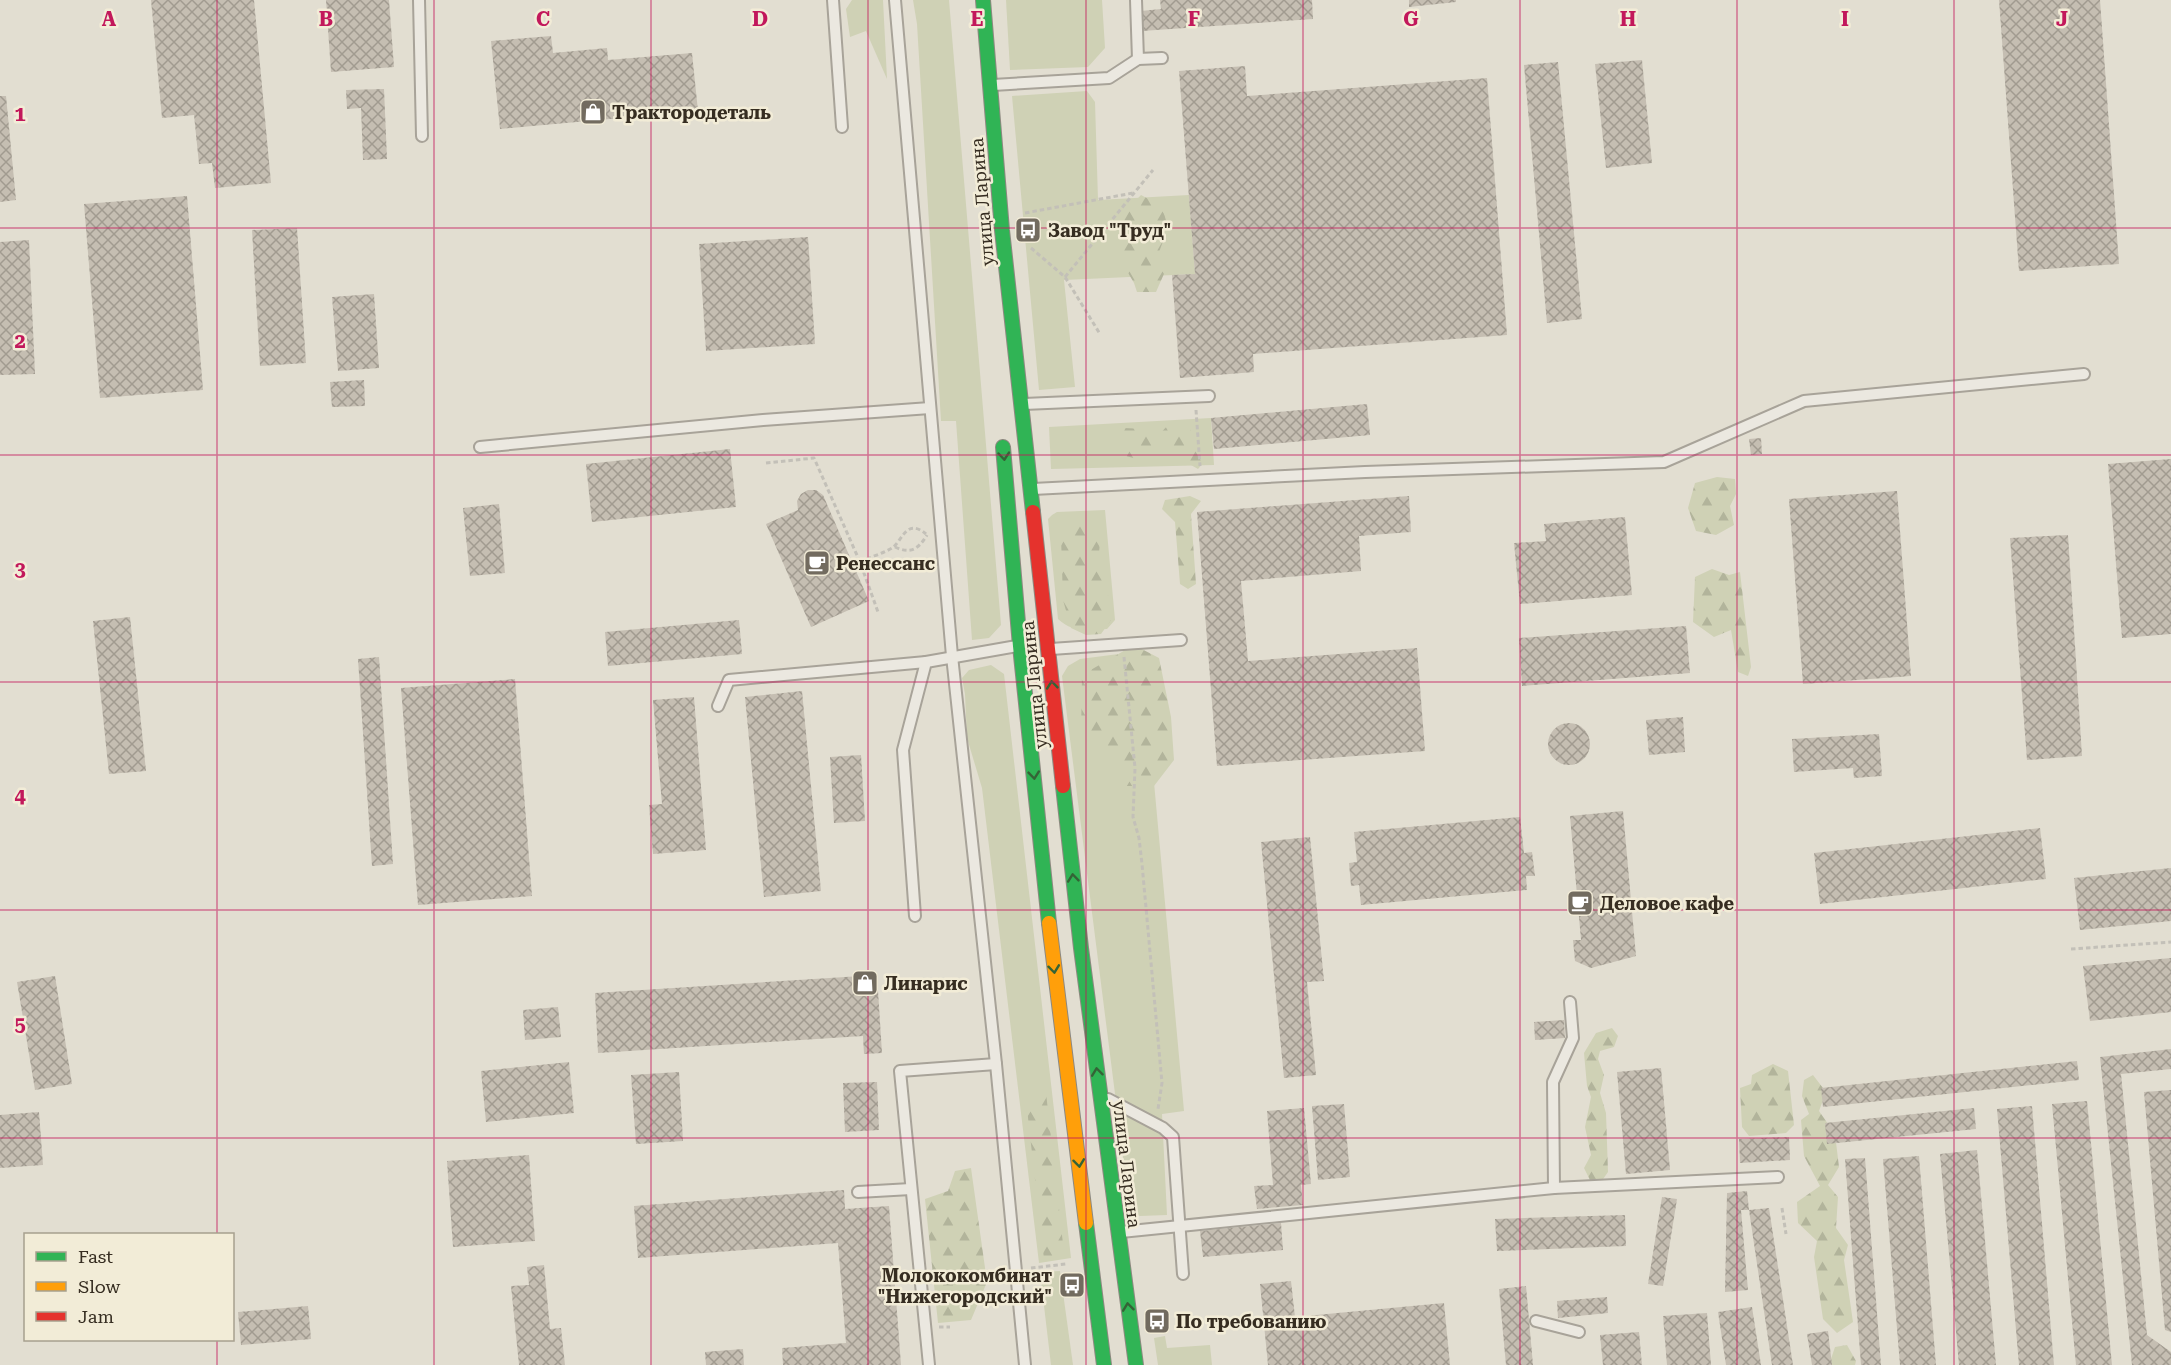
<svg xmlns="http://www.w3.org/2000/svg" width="2171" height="1365" font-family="'Roboto Serif',serif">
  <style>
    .green { fill: #cfd1b5 }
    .forest { fill: url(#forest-firs) }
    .building { fill: url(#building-cross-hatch) }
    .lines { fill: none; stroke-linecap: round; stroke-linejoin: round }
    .lane-casing { stroke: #a8a399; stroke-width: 14 }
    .fast-casing { stroke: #8d8980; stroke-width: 16 }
    .slow-casing { stroke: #8d8980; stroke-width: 16 }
    .jam-casing { stroke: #8d8980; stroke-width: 16 }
    .path { stroke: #c3c0b8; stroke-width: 3; stroke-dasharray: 4.5 3; stroke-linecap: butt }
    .lane { stroke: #ebe8e0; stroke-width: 10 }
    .fast { stroke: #30b455; stroke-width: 14 }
    .slow { stroke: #ff9f0a; stroke-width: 14 }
    .jam { stroke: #e5322d; stroke-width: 14 }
    .oneway { stroke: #346336 }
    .grid { fill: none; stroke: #c2185b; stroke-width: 1.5; stroke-opacity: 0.55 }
    .labels { text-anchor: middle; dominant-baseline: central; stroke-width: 5; stroke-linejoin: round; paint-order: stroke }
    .poi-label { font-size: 18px; font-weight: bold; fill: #362d21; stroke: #f2ecd7; text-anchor: start }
    .street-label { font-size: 18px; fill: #362d21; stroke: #f2ecd7 }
    .grid-label { font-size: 20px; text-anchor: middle; font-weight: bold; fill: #c2185b; stroke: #f2ecd7; stroke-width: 5; stroke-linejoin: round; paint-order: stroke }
  </style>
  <defs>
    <pattern id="forest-firs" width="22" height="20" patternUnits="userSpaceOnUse" patternTransform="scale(1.5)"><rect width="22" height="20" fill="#cfd1b5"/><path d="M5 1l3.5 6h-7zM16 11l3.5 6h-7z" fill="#b2b49b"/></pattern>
    <pattern id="building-cross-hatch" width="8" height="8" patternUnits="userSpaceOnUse" patternTransform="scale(1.5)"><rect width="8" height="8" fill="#c5beb2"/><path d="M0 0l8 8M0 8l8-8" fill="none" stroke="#a19b90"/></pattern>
  </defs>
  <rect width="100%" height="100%" fill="#e2ded1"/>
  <!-- green -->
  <g class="green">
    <path d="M 852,0 L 883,0 L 887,79 L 866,31 L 850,37 L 846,9 Z"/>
    <path d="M 913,0 L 949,0 L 1001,625 L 989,638 L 972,640 L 956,421 L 941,421 L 917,24 Z"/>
    <path d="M 1006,0 L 1102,0 L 1105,48 L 1088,67 L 1010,70 Z"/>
    <path d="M 1087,91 L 1095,102 L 1098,200 L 1189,195 L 1195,274 L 1064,280 L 1075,387 L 1039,390 L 1012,96 Z"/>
    <path d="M 1211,418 L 1214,465 L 1051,469 L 1049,427 Z"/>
    <path d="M 1105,510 L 1115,620 L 1107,629 C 1088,630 1073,633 1058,619 L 1048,519 L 1052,515 L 1057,512 Z"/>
    <path d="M 1142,651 L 1184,1111 L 1162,1114 L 1167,1215 L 1140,1216 L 1130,1212 L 1062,676 L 1068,666 L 1080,659 Z"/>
    <path d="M 991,665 L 1004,674 L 1071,1258 L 1039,1263 L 982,788 L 967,738 L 965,694 L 962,678 L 969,670 Z"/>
    <path d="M 1060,1271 L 1073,1365 L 1051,1365 L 1040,1272 Z"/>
    <path d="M 1165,1336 L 1167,1348 L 1210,1345 L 1212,1365 L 1158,1365 L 1154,1338 Z"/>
  </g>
  <!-- forest -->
  <g class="forest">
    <path d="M 1141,195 L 1162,206 L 1168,228 L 1159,252 L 1167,267 L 1156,292 L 1137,292 L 1134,283 L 1120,259 L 1122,239 L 1119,218 Z"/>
    <path d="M 1189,424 L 1192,438 L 1203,445 L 1210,455 L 1198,469 L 1184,461 L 1179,446 L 1160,446 L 1145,461 L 1122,455 L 1117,439 L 1124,428 L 1145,429 L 1157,437 L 1168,425 Z"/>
    <path d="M 1717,477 L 1735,479 L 1736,494 L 1730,506 L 1734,525 L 1716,535 L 1696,531 L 1688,508 L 1695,483 Z"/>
    <path d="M 1190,496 L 1201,501 L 1191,514 L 1196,584 L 1188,589 L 1180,584 L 1175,522 L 1162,509 L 1165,500 Z"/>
    <path d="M 1074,520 L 1089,520 L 1101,531 L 1099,553 L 1104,567 L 1102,581 L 1108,595 L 1111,620 L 1101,634 L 1086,635 L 1071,628 L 1063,600 L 1061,536 Z"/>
    <path d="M 1712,569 L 1729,575 L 1740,572 L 1751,667 L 1748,676 L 1738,672 L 1731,630 L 1714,637 L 1693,622 L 1695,577 Z"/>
    <path d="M 1134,645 L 1159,658 L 1171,717 L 1174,760 L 1154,786 L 1124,786 L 1111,757 L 1081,737 L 1082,675 Z"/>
    <path d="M 1612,1028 L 1618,1036 L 1614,1047 L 1600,1051 L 1598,1059 L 1604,1075 L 1600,1093 L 1606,1113 L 1608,1172 L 1601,1182 L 1590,1180 L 1584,1168 L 1591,1155 L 1585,1127 L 1591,1097 L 1587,1086 L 1584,1053 L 1596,1033 Z"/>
    <path d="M 1773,1064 L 1788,1071 L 1794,1125 L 1786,1133 L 1749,1136 L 1742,1127 L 1740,1088 L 1751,1084 L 1752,1075 Z"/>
    <path d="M 1813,1075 L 1826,1092 L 1819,1111 L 1835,1134 L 1839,1167 L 1828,1185 L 1838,1197 L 1836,1228 L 1848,1245 L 1844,1260 L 1853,1322 L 1837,1333 L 1823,1319 L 1814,1257 L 1817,1241 L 1798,1223 L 1797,1202 L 1820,1186 L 1804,1156 L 1801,1120 L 1809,1114 L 1802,1096 L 1804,1080 Z"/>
    <path d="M 1045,1084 L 1064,1253 L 1044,1259 L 1026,1100 Z"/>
    <path d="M 971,1168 L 987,1282 L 971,1320 L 938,1323 L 925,1199 L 948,1191 L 955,1171 Z"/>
    <path d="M 1847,1345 L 1856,1361 L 1855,1365 L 1829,1365 L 1835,1347 Z"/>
  </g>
  <!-- building -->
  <g class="building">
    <path d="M 151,0 L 254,0 L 271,183 L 215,188 L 212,163 L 199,164 L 194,115 L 162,118 Z"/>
    <path d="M 326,0 L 389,0 L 394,67 L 331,72 Z"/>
    <path d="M 1160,0 L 1312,0 L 1313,19 L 1142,31 L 1141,11 L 1161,9 Z"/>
    <path d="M 1409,0 L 1456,0 L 1456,2 L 1409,7 Z"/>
    <path d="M 1999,0 L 2100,0 L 2119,264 L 2019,271 Z"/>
    <path d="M 551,36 L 553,53 L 607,48 L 608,60 L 692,53 L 698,111 L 500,129 L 491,41 Z"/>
    <path d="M 1642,60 L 1652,163 L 1606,168 L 1595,64 Z"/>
    <path d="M 1558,62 L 1582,319 L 1547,323 L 1524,65 Z"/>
    <path d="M 1245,66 L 1247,96 L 1487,78 L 1507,335 L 1253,354 L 1254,372 L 1180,378 L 1172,275 L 1195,274 L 1179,71 Z"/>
    <path d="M 384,89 L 387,159 L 363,160 L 361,108 L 347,109 L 346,90 Z"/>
    <path d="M 0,96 L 6,96 L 16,200 L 0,202 Z"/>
    <path d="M 187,196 L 203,390 L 100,398 L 84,204 Z"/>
    <path d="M 297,228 L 306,363 L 260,366 L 252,230 Z"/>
    <path d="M 808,237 L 815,344 L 706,351 L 699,244 Z"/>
    <path d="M 29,240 L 35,374 L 0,375 L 0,242 Z"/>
    <path d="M 374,294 L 379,368 L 338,371 L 332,297 Z"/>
    <path d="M 364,380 L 365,406 L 332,407 L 330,382 Z"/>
    <path d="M 1367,404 L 1370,435 L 1214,449 L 1211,418 Z"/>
    <path d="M 1761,438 L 1762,454 L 1751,455 L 1749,439 Z"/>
    <path d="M 730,449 L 736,507 L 592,522 L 586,464 Z"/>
    <path d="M 2171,459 L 2171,634 L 2122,638 L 2108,464 Z"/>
    <path d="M 808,490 L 816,490 L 823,495 L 869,601 L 811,627 L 766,524 L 798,510 L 797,501 L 801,494 Z"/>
    <path d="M 1897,491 L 1911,676 L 1803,684 L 1789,499 Z"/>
    <path d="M 1409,496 L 1411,532 L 1359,536 L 1361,571 L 1241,581 L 1248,661 L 1417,648 L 1425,751 L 1217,766 L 1197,512 Z"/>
    <path d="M 499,504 L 505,573 L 470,576 L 463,508 Z"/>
    <path d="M 1625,517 L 1632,595 L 1520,604 L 1514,543 L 1546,541 L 1544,524 Z"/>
    <path d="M 2068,535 L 2082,756 L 2027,760 L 2010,538 Z"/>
    <path d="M 130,617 L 146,771 L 109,774 L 93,621 Z"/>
    <path d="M 739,620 L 742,654 L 608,666 L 605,632 Z"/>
    <path d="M 1686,626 L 1690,673 L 1522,686 L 1519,638 Z"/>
    <path d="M 379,657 L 393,864 L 372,866 L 358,659 Z"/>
    <path d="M 515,679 L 532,896 L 418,905 L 401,688 Z"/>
    <path d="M 802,691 L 821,891 L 764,897 L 745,697 Z"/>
    <path d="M 694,697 L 706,850 L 653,854 L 649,805 L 662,804 L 653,700 Z"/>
    <path d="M 1683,717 L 1685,752 L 1649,755 L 1646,720 Z"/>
    <circle cx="1569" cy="744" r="21"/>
    <path d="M 1879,734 L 1882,776 L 1854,778 L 1853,768 L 1794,772 L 1792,739 Z"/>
    <path d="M 861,755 L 865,821 L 834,823 L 830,757 Z"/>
    <path d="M 1623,811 L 1636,956 L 1591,968 L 1575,961 L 1573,940 L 1581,940 L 1570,816 Z"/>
    <path d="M 1520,817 L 1524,853 L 1532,852 L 1535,876 L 1526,876 L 1527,890 L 1361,905 L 1359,885 L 1351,886 L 1349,863 L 1357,862 L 1354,832 Z"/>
    <path d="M 2040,828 L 2046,879 L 1820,904 L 1814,853 Z"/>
    <path d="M 1310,837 L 1324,981 L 1307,982 L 1316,1075 L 1284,1078 L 1261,842 Z"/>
    <path d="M 2171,868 L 2171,921 L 2080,930 L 2074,878 Z"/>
    <path d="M 2171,958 L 2171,1012 L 2090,1021 L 2083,966 Z"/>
    <path d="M 877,975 L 882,1053 L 864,1054 L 863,1036 L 598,1053 L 595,993 Z"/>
    <path d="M 55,976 L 72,1084 L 35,1090 L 17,982 Z"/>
    <path d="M 558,1007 L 561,1037 L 525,1040 L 523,1010 Z"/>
    <path d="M 1564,1020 L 1565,1038 L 1535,1040 L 1534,1022 Z"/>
    <path d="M 2171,1049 L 2171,1069 L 2121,1074 L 2147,1335 L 2171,1352 L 2171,1365 L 2132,1365 L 2100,1057 Z"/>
    <path d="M 2077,1061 L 2079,1080 L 1823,1107 L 1821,1088 Z"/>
    <path d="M 569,1062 L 574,1113 L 486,1122 L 481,1071 Z"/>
    <path d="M 1661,1068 L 1670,1170 L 1626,1174 L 1617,1072 Z"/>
    <path d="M 679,1072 L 683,1141 L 636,1144 L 631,1075 Z"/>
    <path d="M 877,1082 L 879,1130 L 845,1132 L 843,1083 Z"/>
    <path d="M 2171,1090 L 2171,1332 L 2165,1330 L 2144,1092 Z"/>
    <path d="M 2087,1101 L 2112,1365 L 2076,1365 L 2052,1104 Z"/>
    <path d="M 1344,1104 L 1350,1177 L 1318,1180 L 1312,1106 Z"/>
    <path d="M 2032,1106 L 2054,1365 L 2019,1365 L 1997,1109 Z"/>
    <path d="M 1304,1108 L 1311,1184 L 1301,1185 L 1303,1205 L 1257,1209 L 1254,1186 L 1273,1185 L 1267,1111 Z"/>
    <path d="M 1974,1108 L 1976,1129 L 1827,1144 L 1825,1123 Z"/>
    <path d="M 39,1112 L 43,1165 L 0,1168 L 0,1115 Z"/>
    <path d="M 1789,1137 L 1790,1160 L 1740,1163 L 1739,1139 Z"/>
    <path d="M 1977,1150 L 1996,1365 L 1959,1365 L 1940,1154 Z"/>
    <path d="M 529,1155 L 535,1241 L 453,1247 L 447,1161 Z"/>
    <path d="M 1919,1156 L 1936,1365 L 1900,1365 L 1883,1159 Z"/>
    <path d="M 1865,1158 L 1881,1365 L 1861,1365 L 1845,1159 Z"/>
    <path d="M 844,1190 L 845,1209 L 889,1206 L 901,1365 L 783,1365 L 782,1348 L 846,1343 L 838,1243 L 638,1258 L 634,1206 Z"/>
    <path d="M 1747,1191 L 1749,1210 L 1741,1210 L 1748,1290 L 1725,1292 L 1727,1193 Z"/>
    <path d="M 1662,1197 L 1677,1199 L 1663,1286 L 1648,1284 Z"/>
    <path d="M 1769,1208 L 1793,1365 L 1772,1365 L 1749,1210 Z"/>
    <path d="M 1625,1215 L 1626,1246 L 1497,1251 L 1495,1219 Z"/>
    <path d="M 1281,1223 L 1283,1250 L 1203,1257 L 1200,1231 Z"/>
    <path d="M 544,1265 L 550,1329 L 561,1328 L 565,1365 L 519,1365 L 511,1286 L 529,1285 L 527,1267 Z"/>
    <path d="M 1291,1281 L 1295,1317 L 1444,1303 L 1450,1365 L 1268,1365 L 1260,1284 Z"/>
    <path d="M 1526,1286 L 1533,1365 L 1506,1365 L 1499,1289 Z"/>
    <path d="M 1607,1297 L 1608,1313 L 1558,1318 L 1557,1301 Z"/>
    <path d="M 308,1306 L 311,1339 L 241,1345 L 238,1312 Z"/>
    <path d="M 1752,1307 L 1761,1365 L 1726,1365 L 1718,1312 Z"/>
    <path d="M 1707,1313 L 1711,1365 L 1667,1365 L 1663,1316 Z"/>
    <path d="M 1828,1331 L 1832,1365 L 1812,1365 L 1807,1334 Z"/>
    <path d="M 1639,1332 L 1642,1365 L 1603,1365 L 1600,1335 Z"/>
    <path d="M 743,1349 L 744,1365 L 706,1365 L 705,1352 Z"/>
  </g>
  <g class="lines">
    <defs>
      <g id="lane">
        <path d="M 419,0 L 422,136"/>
        <path d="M 833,0 L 842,127"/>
        <path d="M 895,0 L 952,656 L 996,1064 L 1025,1365"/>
        <path d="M 1136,0 L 1138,59"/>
        <path d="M 993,85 L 1109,78 L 1138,59 L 1162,58"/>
        <path d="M 1024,404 L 1209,396"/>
        <path d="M 480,447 L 763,420 L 930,408"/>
        <path d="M 1033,489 L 1365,472 L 1664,462 L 1804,401 L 2084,374"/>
        <path d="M 1051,649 L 1181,640"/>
        <path d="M 718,706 L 729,680 L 926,662"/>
        <path d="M 915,916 L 903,750 L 926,662 L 1017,646"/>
        <path d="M 1108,1099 L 1163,1128 L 1173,1137 L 1183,1274"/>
        <path d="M 1554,1188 L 1553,1082 L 1573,1038 L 1570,1002"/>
        <path d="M 858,1192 L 911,1189"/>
        <path d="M 1121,1232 L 1554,1188 L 1778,1177"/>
        <path d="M 1536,1321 L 1579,1332"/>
        <path d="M 929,1365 L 900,1071 L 996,1064"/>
      </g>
      <g id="fast">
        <path d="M 983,0 L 1002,230 L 1033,512"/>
        <path d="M 1003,447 L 1020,646 L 1049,923"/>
        <path d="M 1063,786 L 1081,948 L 1136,1365"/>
        <path d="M 1086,1223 L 1104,1365"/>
      </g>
      <path id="slow" d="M 1049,923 L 1086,1223"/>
      <path id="jam" d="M 1033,512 L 1063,786"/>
    </defs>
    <!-- lane casing -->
    <use href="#lane" class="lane-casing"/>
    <!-- fast casing -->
    <use href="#fast" class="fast-casing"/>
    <!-- slow casing -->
    <use href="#slow" class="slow-casing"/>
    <!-- jam casing -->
    <use href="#jam" class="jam-casing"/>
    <!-- path -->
    <g class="path">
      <path d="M 1025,213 L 1133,193"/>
      <path d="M 1031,248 L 1065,277 L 1100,334"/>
      <path d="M 1065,277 L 1153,170"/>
      <path d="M 1196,410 L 1200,466"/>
      <path d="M 766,463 L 814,458 L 860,562 L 878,612"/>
      <path d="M 895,547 C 910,554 918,550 927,535"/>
      <path d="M 860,562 C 870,557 882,554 892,548 C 902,542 906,517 926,534"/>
      <path d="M 1124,657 L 1135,768 L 1133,817 L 1139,838 L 1142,864 L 1162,1083 L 1158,1109"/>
      <path d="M 2071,949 L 2171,942"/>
      <path d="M 1782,1208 L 1786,1234"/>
      <path d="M 1031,1268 L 1066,1264"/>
      <path d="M 937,1298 L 998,1294"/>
      <path d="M 939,1327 L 950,1327"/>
    </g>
    <!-- lane -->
    <use href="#lane" class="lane"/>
    <!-- fast -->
    <use href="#fast" class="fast"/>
    <!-- slow -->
    <use href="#slow" class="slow"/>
    <!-- jam -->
    <use href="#jam" class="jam"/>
  </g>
  <!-- one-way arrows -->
  <defs><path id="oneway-chevron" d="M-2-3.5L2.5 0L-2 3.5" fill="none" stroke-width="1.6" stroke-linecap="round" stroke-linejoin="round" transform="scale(1.5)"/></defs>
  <g class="oneway">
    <use href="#oneway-chevron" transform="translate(1004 456) rotate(85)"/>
    <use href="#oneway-chevron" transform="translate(1052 685) rotate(-96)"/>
    <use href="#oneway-chevron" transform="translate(1034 775) rotate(84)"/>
    <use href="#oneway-chevron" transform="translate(1073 878) rotate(-96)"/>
    <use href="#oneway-chevron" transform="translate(1054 969) rotate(83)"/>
    <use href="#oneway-chevron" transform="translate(1097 1072) rotate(-97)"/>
    <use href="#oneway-chevron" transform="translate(1079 1163) rotate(83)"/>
    <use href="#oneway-chevron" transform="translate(1128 1307) rotate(-97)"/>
  </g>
  <!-- grid -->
  <path class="grid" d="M 217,0 L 217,1234M 434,0 L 434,1365M 651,0 L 651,1365M 868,0 L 868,1365M 1086,0 L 1086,1365M 1303,0 L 1303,1365M 1520,0 L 1520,1365M 1737,0 L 1737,1365M 1954,0 L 1954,1365M 0,228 L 2171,228M 0,455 L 2171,455M 0,682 L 2171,682M 0,910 L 2171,910M 0,1138 L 2171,1138M 217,1340 L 217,1365"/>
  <!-- icons -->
  <defs>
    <symbol id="shop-square" viewBox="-11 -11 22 22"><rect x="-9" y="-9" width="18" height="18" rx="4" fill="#726b5f" stroke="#f2ecd7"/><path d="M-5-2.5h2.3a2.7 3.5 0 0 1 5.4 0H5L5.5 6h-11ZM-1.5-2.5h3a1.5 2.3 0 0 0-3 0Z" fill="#fff"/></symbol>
    <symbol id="bus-square" viewBox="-11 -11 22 22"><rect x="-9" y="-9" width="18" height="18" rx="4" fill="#726b5f" stroke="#f2ecd7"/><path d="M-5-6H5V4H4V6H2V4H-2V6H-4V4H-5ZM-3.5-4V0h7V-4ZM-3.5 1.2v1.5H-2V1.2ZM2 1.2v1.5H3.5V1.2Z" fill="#fff"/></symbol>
    <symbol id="cafe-square" viewBox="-11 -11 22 22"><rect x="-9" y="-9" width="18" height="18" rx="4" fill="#726b5f" stroke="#f2ecd7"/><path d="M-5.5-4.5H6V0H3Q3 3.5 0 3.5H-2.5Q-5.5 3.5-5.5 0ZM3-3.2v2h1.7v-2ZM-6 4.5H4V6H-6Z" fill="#fff"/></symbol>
  </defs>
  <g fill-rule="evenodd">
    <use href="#shop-square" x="578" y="97" width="30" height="30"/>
    <use href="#bus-square" x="1013" y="215" width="30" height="30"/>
    <use href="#cafe-square" x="802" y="548" width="30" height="30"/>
    <use href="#cafe-square" x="1565" y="888" width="30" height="30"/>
    <use href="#shop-square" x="850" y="968" width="30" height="30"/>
    <use href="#bus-square" x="1057" y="1270" width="30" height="30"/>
    <use href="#bus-square" x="1142" y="1306" width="30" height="30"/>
  </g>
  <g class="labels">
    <!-- poi labels -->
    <g class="poi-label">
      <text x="612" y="112">Трактородеталь</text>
      <text x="1048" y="230">Завод "Труд"</text>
      <text x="836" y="563">Ренессанс</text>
      <text x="1600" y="903">Деловое кафе</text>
      <text x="884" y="983">Линарис</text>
      <text x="1052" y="1275" text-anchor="end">Молококомбинат<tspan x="1052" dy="21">"Нижегородский"</tspan></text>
      <text x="1176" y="1321">По требованию</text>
    </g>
    <!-- street labels -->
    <g class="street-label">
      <text transform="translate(982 202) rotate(-95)">улица Ларина</text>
      <text transform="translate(1034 685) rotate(-96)">улица Ларина</text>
      <text transform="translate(1127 1164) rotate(83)">улица Ларина</text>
    </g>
  </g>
  <g class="grid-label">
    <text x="109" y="26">A</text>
    <text x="326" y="26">B</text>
    <text x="543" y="26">C</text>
    <text x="760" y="26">D</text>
    <text x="977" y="26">E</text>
    <text x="1194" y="26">F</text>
    <text x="1411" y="26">G</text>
    <text x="1628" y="26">H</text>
    <text x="1845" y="26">I</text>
    <text x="2062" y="26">J</text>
    <text x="20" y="121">1</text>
    <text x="20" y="348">2</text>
    <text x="20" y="576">3</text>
    <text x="20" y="803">4</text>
    <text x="20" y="1031">5</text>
  </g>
  <!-- legend -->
  <rect x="24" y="1233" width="210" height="108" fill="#f2ecd7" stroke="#a7a08e" stroke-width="1.5"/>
  <rect x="36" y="1252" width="30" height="9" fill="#30b455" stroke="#a7a08e" stroke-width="1.5"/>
  <text x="78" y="1263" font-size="18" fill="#362d21">Fast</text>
  <rect x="36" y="1282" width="30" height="9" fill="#ff9f0a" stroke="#a7a08e" stroke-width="1.5"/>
  <text x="78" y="1293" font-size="18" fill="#362d21">Slow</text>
  <rect x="36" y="1312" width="30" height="9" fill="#e5322d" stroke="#a7a08e" stroke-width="1.5"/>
  <text x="78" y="1323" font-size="18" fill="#362d21">Jam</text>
</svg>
